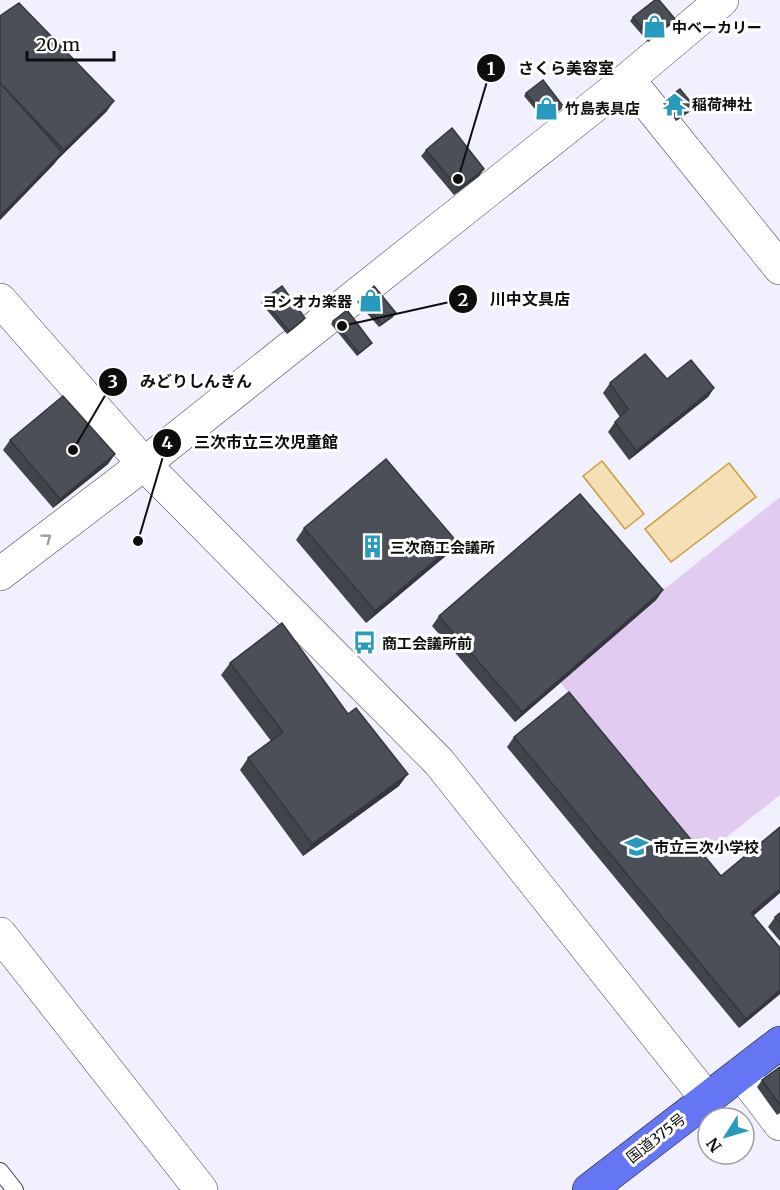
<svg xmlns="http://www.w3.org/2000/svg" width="780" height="1190" font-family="Merriweather,'Noto Sans JP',serif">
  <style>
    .pitch { fill: #e2cbf0 }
    .water { fill: #f5dfb5; stroke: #cb9e3d; stroke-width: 1.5 }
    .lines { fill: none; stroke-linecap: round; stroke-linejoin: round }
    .service-casing { stroke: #414141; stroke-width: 18 }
    .minor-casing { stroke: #414141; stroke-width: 34 }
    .tertiary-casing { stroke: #414141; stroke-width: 34 }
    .trunk-casing { stroke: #1f1f1f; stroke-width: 34 }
    .service { stroke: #fff; stroke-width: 16 }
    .minor { stroke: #fff; stroke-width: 33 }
    .tertiary { stroke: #fff; stroke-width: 33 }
    .trunk { stroke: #6476f4; stroke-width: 33 }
    .wall { fill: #40444b }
    .shaded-wall { fill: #34373d }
    .building { fill: #4b4f57; stroke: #34373d; stroke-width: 1.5 }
    .oneway { stroke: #9f9f9f }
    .labels { text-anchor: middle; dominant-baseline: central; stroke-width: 6; stroke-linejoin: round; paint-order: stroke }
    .poi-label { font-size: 15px; font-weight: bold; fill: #0e0e0e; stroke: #fff; text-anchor: start }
    .street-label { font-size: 15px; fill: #0e0e0e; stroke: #fff }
    .leader { fill: none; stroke: #0e0e0e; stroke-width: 2 }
    .callout-dot { fill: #0e0e0e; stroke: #fff; stroke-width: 2 }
    .mark-label { font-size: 18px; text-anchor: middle; font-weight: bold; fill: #fff }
    .callout-label { font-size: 16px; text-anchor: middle; font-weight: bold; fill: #0e0e0e; stroke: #fff; stroke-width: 6; stroke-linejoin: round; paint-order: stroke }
  </style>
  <rect width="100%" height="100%" fill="#f1f0ff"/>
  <!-- pitch -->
  <path class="pitch" d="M 780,497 L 780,795 L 700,858 L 555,676 Z"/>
  <!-- water -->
  <g class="water">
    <path d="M 602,461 L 644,514 L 625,529 L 583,476 Z"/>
    <path d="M 729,463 L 756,497 L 671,562 L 645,529 Z"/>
  </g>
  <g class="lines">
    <defs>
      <path id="service" d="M 0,1171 L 15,1190"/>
      <g id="minor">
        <path d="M 628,79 L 780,268"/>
        <path d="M 0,574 L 144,464 L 628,79 L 722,0"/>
        <path d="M 0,934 L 201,1190"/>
        <path d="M 741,1073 L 780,1124"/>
      </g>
      <path id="tertiary" d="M 0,300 L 144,464 L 439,762 L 707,1099"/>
      <path id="trunk" d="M 589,1190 L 780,1043"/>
    </defs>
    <!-- service casing -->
    <use href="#service" class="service-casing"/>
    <!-- minor casing -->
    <use href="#minor" class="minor-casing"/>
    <!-- tertiary casing -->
    <use href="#tertiary" class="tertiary-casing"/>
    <!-- trunk casing -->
    <use href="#trunk" class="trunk-casing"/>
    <!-- service -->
    <use href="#service" class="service"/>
    <!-- minor -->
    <use href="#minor" class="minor"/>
    <!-- tertiary -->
    <use href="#tertiary" class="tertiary"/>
    <!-- trunk -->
    <use href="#trunk" class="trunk"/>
  </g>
  <!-- wall -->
  <g class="wall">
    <path d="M 0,16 L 107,111 L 58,159 L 54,164 L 0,220 Z"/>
    <path d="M 633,17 L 675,19 L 673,23 L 648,42 L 630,21 Z"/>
    <path d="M 526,93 L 561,109 L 545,121 L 524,96 Z"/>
    <path d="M 665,100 L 692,110 L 676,121 L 663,103 Z"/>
    <path d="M 426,150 L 484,169 L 479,176 L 454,195 L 421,156 Z"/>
    <path d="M 360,299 L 393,317 L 379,327 L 357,302 Z"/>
    <path d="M 263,300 L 303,321 L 287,334 L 261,303 Z"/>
    <path d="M 333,321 L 372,343 L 369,346 L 357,356 L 331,324 Z"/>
    <path d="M 667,379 L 714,388 L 708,397 L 629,460 L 608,432 L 615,422 L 620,417 L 603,393 L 610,383 Z"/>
    <path d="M 10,440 L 115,454 L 108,464 L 53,508 L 3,450 Z"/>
    <path d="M 304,528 L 448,554 L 366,623 L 296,540 Z"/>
    <path d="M 663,590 L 656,600 L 515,722 L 432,626 L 439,616 Z"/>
    <path d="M 230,663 L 399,786 L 303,856 L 240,770 L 248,758 L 271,741 L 221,675 Z"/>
    <path d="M 514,737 L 753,915 L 780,948 L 780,994 L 739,1028 L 507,747 Z"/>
    <path d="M 780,913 L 780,941 L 768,927 L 775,917 Z"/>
    <path d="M 780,1067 L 780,1113 L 777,1115 L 757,1087 L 762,1080 Z"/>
  </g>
  <!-- shaded-wall -->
  <g class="shaded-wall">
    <path d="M 675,19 L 673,23 L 648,42 L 651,39 Z"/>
    <path d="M 114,101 L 107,111 L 58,159 L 54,164 L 0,220 L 0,216 L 64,150 Z"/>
    <path d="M 563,106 L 561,109 L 545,121 L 547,118 Z"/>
    <path d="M 694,106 L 692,110 L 676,121 L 679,117 Z"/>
    <path d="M 484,169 L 479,176 L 454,195 L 459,189 Z"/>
    <path d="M 396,313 L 393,317 L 379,327 L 382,324 Z"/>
    <path d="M 305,318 L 303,321 L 287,334 L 289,331 Z"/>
    <path d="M 372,343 L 369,346 L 357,356 L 359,353 Z"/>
    <path d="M 714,388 L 708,397 L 629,460 L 636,451 Z"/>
    <path d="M 115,454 L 108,464 L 53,508 L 60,499 Z"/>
    <path d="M 457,542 L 448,554 L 366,623 L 375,611 Z"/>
    <path d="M 663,590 L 656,600 L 515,722 L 522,712 Z"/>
    <path d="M 408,774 L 399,786 L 303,856 L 312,844 Z"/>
    <path d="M 780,889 L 780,893 L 745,923 L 751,913 Z"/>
    <path d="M 780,990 L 780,994 L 739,1028 L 746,1019 Z"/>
  </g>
  <!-- building -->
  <g class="building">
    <path d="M 655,0 L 659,0 L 675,19 L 651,39 L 633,17 Z"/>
    <path d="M 19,3 L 114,101 L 64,150 L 0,83 L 0,16 Z"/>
    <path d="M 543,80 L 563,106 L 547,118 L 526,93 Z"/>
    <path d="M 0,83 L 62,152 L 0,216 Z"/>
    <path d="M 680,89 L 694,106 L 679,117 L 665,100 Z"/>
    <path d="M 452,128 L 484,169 L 459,189 L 426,150 Z"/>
    <path d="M 282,286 L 305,318 L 289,331 L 263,300 Z"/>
    <path d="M 374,286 L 396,313 L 382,324 L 360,299 Z"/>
    <path d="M 347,310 L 372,343 L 359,353 L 333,321 Z"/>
    <path d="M 645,354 L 667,379 L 691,360 L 714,388 L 636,451 L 615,422 L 628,409 L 610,383 Z"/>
    <path d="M 63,396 L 115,454 L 60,499 L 10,440 Z"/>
    <path d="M 386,459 L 457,542 L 375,611 L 304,528 Z"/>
    <path d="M 580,494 L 663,590 L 522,712 L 439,616 Z"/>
    <path d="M 282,623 L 348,714 L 356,708 L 408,774 L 312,844 L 248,758 L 283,732 L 230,663 Z"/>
    <path d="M 569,692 L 721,876 L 780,827 L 780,889 L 751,913 L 780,948 L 780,990 L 746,1019 L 514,737 Z"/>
    <path d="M 780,913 L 780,923 L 775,917 Z"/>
    <path d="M 780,1067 L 780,1105 L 762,1080 Z"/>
  </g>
  <!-- one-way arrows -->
  <defs><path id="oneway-chevron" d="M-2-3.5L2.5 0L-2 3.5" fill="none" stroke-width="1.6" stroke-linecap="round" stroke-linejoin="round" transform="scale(1.5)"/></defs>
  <use class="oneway" href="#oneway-chevron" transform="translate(47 538) rotate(-37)"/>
  <!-- icons -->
  <defs>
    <symbol id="shop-bare" viewBox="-9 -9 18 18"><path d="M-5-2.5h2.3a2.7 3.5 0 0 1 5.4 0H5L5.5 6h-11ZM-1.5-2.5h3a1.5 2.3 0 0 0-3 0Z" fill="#289abd" stroke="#fff" stroke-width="2.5" paint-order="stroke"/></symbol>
    <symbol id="temple-bare" viewBox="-9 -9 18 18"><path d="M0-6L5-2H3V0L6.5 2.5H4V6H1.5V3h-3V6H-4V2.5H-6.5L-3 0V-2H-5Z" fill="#289abd" stroke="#fff" stroke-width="2.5" paint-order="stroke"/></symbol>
    <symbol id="building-bare" viewBox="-9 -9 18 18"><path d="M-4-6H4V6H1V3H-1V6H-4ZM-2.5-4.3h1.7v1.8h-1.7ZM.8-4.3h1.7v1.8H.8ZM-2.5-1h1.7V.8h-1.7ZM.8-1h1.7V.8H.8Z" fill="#289abd" stroke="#fff" stroke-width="2.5" paint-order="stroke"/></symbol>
    <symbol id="bus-bare" viewBox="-9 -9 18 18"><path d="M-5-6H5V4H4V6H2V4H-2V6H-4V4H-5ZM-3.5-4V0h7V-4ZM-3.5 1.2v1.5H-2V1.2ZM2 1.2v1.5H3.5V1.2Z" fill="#289abd" stroke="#fff" stroke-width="2.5" paint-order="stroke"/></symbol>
    <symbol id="school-bare" viewBox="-9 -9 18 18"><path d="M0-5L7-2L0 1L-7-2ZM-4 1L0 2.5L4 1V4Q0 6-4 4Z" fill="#289abd" stroke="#fff" stroke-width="2.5" paint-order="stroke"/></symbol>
  </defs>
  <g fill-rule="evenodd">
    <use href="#shop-bare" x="638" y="10" width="33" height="33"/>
    <use href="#temple-bare" x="658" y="88" width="33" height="33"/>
    <use href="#shop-bare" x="530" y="92" width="33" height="33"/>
    <use href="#shop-bare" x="354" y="284" width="33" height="33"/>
    <use href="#building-bare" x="356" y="530" width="33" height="33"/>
    <use href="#bus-bare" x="348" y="626" width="33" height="33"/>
    <use href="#school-bare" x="620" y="830" width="33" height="33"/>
  </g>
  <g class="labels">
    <!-- poi labels -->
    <g class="poi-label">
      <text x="672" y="27">中ベーカリー</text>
      <text x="692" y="104">稲荷神社</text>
      <text x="565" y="108">竹島表具店</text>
      <text x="352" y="301" text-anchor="end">ヨシオカ楽器</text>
      <text x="390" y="547">三次商工会議所</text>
      <text x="382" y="643">商工会議所前</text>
      <text x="654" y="847">市立三次小学校</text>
    </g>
    <!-- street labels -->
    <g class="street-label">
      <text transform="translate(656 1138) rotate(-38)">国道375号</text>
    </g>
  </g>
  <!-- callouts -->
  <path class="leader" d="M458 179L491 68M342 326L463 299M73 450L113 382M138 541L167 443"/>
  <g class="callout-dot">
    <circle cx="458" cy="179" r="6"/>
    <circle cx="342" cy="326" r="6"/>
    <circle cx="73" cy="450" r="6"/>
    <circle cx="138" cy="541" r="6"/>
    <circle cx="491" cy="68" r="15"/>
    <circle cx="463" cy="299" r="15"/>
    <circle cx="113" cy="382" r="15"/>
    <circle cx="167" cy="443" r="15"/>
  </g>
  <g class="mark-label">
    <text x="491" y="75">1</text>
    <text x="463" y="306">2</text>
    <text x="113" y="388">3</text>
    <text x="167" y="449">4</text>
  </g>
  <g class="callout-label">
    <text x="566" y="74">さくら美容室</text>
    <text x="530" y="305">川中文具店</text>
    <text x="196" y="387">みどりしんきん</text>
    <text x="266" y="448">三次市立三次児童館</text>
  </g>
  <!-- north arrow -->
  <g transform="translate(726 1136) rotate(233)"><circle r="28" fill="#ffffff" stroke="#9f9f9f" stroke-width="1.5"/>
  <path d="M0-4.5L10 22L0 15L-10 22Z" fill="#289abd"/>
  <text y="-9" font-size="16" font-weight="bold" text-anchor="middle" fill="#0e0e0e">N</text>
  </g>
  <!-- scale -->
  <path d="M27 51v9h87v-9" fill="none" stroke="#0e0e0e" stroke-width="3"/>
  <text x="36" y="51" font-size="18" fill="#0e0e0e" stroke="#ffffff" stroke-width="4.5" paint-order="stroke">20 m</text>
</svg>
